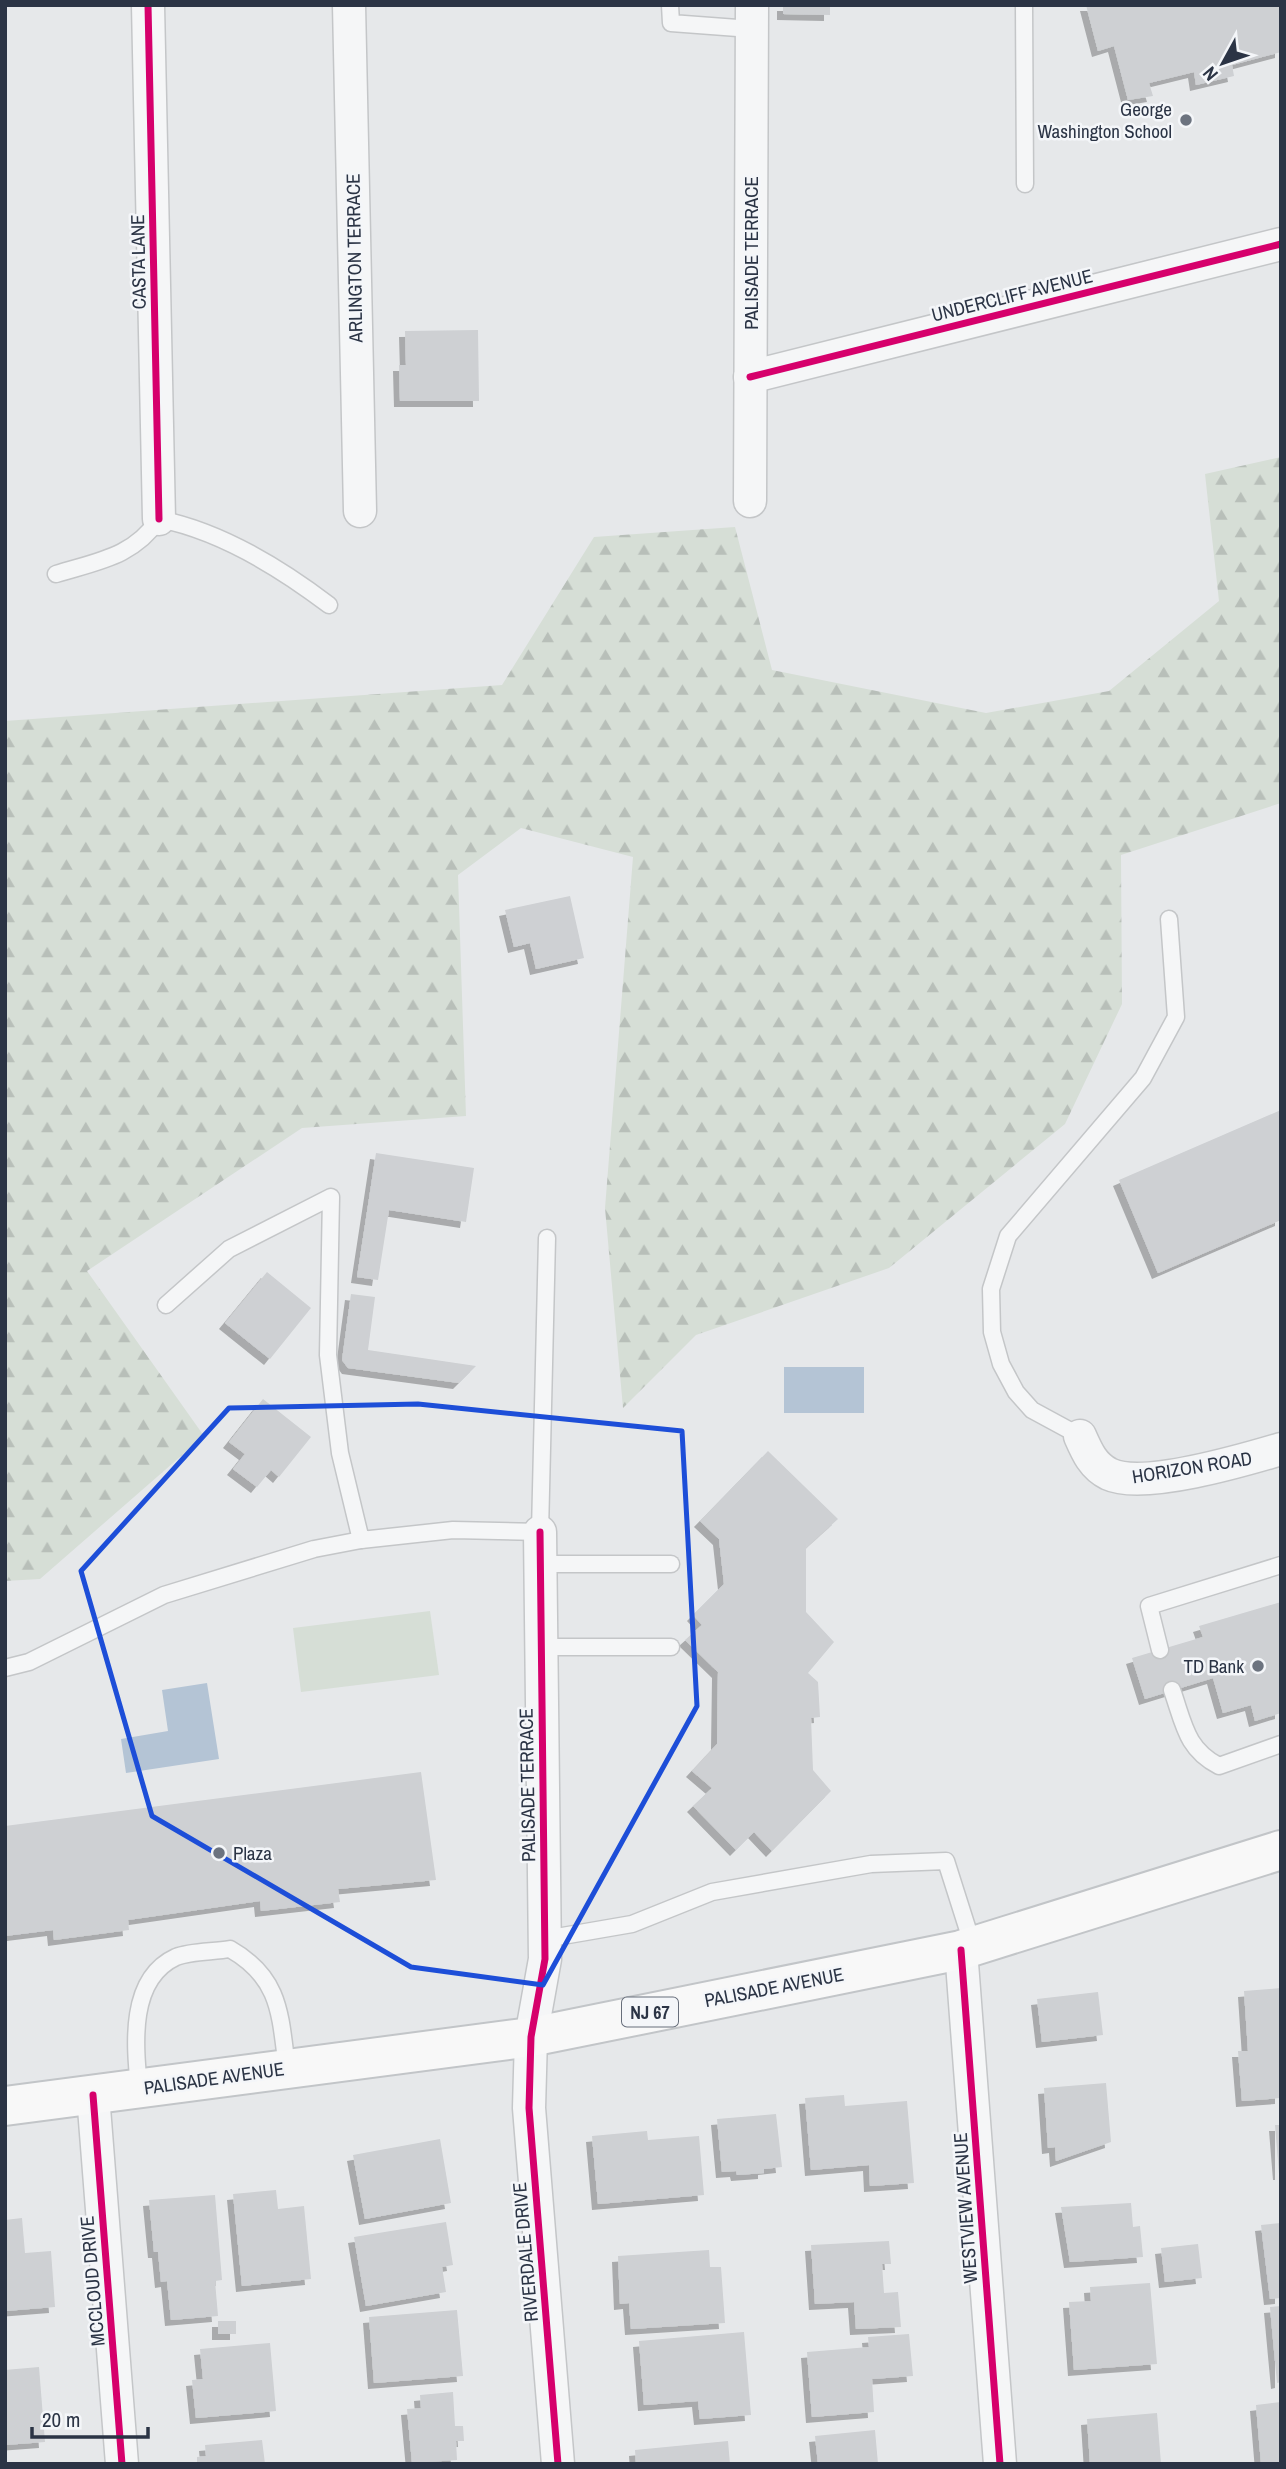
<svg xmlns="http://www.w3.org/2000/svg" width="1286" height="2469" font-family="'Archivo Narrow',sans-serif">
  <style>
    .green { fill: #d6ded6 }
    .forest { fill: url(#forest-firs) }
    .water { fill: #b4c4d5 }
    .building { fill: #ced0d3; filter: url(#shadow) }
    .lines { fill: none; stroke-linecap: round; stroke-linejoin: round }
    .lane-casing { stroke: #c4c6c8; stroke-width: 19 }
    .street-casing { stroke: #c4c6c8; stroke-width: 35 }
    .primary-casing { stroke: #c2c5c8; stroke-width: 42 }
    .lane { stroke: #f5f6f7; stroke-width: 16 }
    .street { stroke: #f5f6f7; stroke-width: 32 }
    .primary { stroke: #f8f8f8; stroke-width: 38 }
    .cycleway-casing { stroke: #f4f6f9; stroke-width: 11 }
    .cycleway { stroke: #d6006c; stroke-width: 7 }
    .marked { fill: none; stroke: #1d4ed8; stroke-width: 5; stroke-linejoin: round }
    .poi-dot { fill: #6c737f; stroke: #f4f6f9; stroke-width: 2.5 }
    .labels { text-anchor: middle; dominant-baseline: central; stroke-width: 5; stroke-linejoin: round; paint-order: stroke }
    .shield { fill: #f4f6f9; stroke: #676e7b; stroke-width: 2 }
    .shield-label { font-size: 18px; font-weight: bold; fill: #2b3445 }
    .poi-label { font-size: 19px; fill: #2b3445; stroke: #f4f6f9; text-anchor: end }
    .street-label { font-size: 19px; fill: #2b3445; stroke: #f4f6f9 }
  </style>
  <defs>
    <pattern id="forest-firs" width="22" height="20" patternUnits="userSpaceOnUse" patternTransform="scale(1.75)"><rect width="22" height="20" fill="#d6ded6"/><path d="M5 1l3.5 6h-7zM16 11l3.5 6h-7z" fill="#b8bfb9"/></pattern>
    <filter id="shadow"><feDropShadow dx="-6" dy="6" stdDeviation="0" flood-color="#0004"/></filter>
  </defs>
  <rect width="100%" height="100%" fill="#e6e8ea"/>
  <!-- green -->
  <path class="green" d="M 430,1611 L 439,1675 L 301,1692 L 293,1628 Z"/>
  <!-- forest -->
  <path class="forest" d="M 1281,457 L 1281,803 L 1121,855 L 1122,1004 L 1065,1124 L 889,1268 L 696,1335 L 623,1408 L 605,1208 L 633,857 L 521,828 L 458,875 L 466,1116 L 302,1128 L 87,1271 L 204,1436 L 40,1579 L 5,1581 L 5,721 L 502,685 L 594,537 L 735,527 L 772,670 L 986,713 L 1109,691 L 1219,601 L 1205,474 Z"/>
  <!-- water -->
  <g class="water">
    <rect x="784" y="1367" width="80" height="46"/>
    <path d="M 207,1683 L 219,1759 L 126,1773 L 121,1739 L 168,1731 L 162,1690 Z"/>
  </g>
  <!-- building -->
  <g class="building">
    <path d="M 783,5 L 830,5 L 830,15 L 783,14 Z"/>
    <path d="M 1086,5 L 1281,5 L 1281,52 L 1232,65 L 1234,76 L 1196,85 L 1194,72 L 1149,83 L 1153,96 L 1128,100 L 1114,46 L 1098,51 Z"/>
    <path d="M 478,330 L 479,401 L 400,401 L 399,365 L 406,365 L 405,331 Z"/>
    <path d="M 570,896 L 584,958 L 536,969 L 530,943 L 514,947 L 505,910 Z"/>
    <path d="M 1281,1110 L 1281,1220 L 1158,1273 L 1119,1180 Z"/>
    <path d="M 376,1153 L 474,1168 L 466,1222 L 389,1210 L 378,1280 L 357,1277 Z"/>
    <path d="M 267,1272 L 311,1308 L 270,1359 L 225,1323 Z"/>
    <path d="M 351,1294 L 375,1297 L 368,1350 L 476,1366 L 459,1383 L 348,1368 L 342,1360 Z"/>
    <path d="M 263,1399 L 311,1437 L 279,1477 L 271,1470 L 257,1487 L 233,1469 L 245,1454 L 229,1442 Z"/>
    <path d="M 768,1451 L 838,1519 L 806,1548 L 806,1612 L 834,1642 L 808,1673 L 818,1682 L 820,1717 L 811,1718 L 813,1770 L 831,1791 L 772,1851 L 754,1832 L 736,1850 L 693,1806 L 712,1788 L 692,1771 L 717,1744 L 718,1672 L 685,1640 L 702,1625 L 693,1615 L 724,1584 L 719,1539 L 700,1521 Z"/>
    <path d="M 1281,1602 L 1281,1713 L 1255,1721 L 1251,1705 L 1223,1713 L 1213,1678 L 1145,1699 L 1132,1658 L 1203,1637 L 1199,1626 Z"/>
    <path d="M 421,1772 L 436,1880 L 338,1889 L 340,1902 L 261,1911 L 260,1901 L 128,1920 L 129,1930 L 54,1940 L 53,1930 L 5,1936 L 5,1826 Z"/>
    <path d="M 1281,1988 L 1281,2098 L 1242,2101 L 1238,2051 L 1248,2051 L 1244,1991 Z"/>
    <path d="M 1098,1992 L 1103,2035 L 1042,2042 L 1037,1999 Z"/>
    <path d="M 1106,2083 L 1111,2142 L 1056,2161 L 1055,2147 L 1048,2148 L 1044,2088 Z"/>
    <path d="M 844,2095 L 845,2106 L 907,2101 L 914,2183 L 870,2186 L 869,2165 L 811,2170 L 805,2098 Z"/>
    <path d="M 776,2114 L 782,2167 L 764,2169 L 764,2173 L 737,2175 L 736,2171 L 722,2172 L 717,2119 Z"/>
    <path d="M 1275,2125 L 1281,2125 L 1281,2174 L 1279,2174 Z"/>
    <path d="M 647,2131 L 648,2140 L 699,2136 L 704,2195 L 598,2204 L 592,2136 Z"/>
    <path d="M 440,2139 L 451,2203 L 365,2219 L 353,2155 Z"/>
    <path d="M 276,2190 L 278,2209 L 304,2206 L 311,2279 L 242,2286 L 233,2194 Z"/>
    <path d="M 215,2195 L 222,2280 L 215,2281 L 218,2316 L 171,2320 L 167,2281 L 161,2282 L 158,2252 L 154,2252 L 149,2200 Z"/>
    <path d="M 1131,2203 L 1133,2227 L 1140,2226 L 1143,2257 L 1070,2262 L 1061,2207 Z"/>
    <path d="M 22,2218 L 25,2253 L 51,2251 L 55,2307 L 5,2311 L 5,2220 Z"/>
    <path d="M 446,2222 L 453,2265 L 442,2267 L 446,2292 L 366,2306 L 354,2237 Z"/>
    <path d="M 1281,2223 L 1281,2298 L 1270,2299 L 1261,2225 Z"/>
    <path d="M 889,2241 L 891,2264 L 882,2264 L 884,2293 L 898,2292 L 901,2327 L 856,2329 L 854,2302 L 815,2304 L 811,2245 Z"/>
    <path d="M 1198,2244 L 1202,2278 L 1165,2282 L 1161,2248 Z"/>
    <path d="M 709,2250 L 710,2267 L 721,2267 L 725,2323 L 631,2329 L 629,2303 L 620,2304 L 618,2256 Z"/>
    <path d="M 1150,2283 L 1157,2364 L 1074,2370 L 1069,2302 L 1091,2301 L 1090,2287 Z"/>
    <path d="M 1281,2306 L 1281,2382 L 1277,2383 L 1270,2307 Z"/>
    <path d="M 457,2310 L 463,2376 L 374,2383 L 369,2317 Z"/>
    <rect x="218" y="2321" width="18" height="13"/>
    <path d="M 744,2332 L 751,2415 L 700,2419 L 698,2401 L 644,2405 L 639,2341 Z"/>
    <path d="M 909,2334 L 913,2376 L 872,2379 L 874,2412 L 812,2417 L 807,2352 L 869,2347 L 868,2337 Z"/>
    <path d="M 270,2343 L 276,2411 L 196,2418 L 192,2380 L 203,2379 L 200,2349 Z"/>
    <path d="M 39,2367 L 45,2442 L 5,2445 L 5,2370 Z"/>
    <path d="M 453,2392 L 455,2426 L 463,2426 L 464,2441 L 456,2441 L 457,2460 L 412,2463 L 407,2409 L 421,2408 L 420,2395 Z"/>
    <path d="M 1281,2402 L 1281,2464 L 1261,2464 L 1256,2405 Z"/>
    <path d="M 1157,2413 L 1161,2464 L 1090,2464 L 1087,2419 Z"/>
    <path d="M 875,2430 L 878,2464 L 818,2464 L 815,2436 Z"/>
    <path d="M 262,2440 L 265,2464 L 197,2464 L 197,2457 L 206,2456 L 205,2445 Z"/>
    <path d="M 728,2441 L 730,2464 L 636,2464 L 635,2450 Z"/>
  </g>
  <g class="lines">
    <defs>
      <g id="lane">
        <path d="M 670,5 L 671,23 L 751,29"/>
        <path d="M 1024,5 L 1025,184"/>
        <path d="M 56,574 C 98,561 133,557 159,519 C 220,531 279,567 329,605"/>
        <path d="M 166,1305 L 229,1249 L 331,1197 L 328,1355 L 340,1453 L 361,1540 L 453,1530 L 540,1532 L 547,1238"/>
        <path d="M 1080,1436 L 1032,1410 L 1016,1392 L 1001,1364 L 992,1332 L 991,1289 L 1008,1236 L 1143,1078 L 1176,1017 L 1169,919"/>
        <path d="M 541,1564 L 671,1564"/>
        <path d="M 541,1647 L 671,1647"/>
        <path d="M 1160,1650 L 1149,1606 L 1281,1565"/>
        <path d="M 5,1668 L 29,1662 L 164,1595 L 314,1549 L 361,1540"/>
        <path d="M 1172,1690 C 1184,1724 1186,1749 1219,1766 L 1281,1744"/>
        <path d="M 545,1939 L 632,1924 L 712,1892 L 871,1864 L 946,1861 L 973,1946"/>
        <path d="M 139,2088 C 135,2046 128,1979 176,1957 C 191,1951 214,1952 230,1949 C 281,1978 280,2015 287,2068"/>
      </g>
      <g id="street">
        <path d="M 148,5 L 159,519"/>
        <path d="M 349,5 L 360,511"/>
        <path d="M 750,377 L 1281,244"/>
        <path d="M 750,501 L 752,5"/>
        <path d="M 1080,1436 C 1087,1452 1093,1466 1109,1474 C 1143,1490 1244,1460 1281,1449"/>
        <path d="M 540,1532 L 545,1959 L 531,2037 L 529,2108 L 558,2464"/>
        <path d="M 961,1950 L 1000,2464"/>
        <path d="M 93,2095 L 122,2464"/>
      </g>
      <path id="primary" d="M 5,2106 L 531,2037 L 961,1950 L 1281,1850"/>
    </defs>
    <!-- lane casing -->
    <use href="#lane" class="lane-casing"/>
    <!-- street casing -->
    <use href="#street" class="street-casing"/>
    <!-- primary casing -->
    <use href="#primary" class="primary-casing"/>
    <!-- lane -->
    <use href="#lane" class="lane"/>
    <!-- street -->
    <use href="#street" class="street"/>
    <!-- primary -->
    <use href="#primary" class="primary"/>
    <defs>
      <g id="cycleway">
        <path d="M 148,5 L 159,519"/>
        <path d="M 750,377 L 1281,244"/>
        <path d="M 540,1532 L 545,1959 L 531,2037 L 529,2108 L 558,2464"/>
        <path d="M 961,1950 L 1000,2464"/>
        <path d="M 93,2095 L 122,2464"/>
      </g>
    </defs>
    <!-- cycleway casing -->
    <use href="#cycleway" class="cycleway-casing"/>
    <!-- cycleway -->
    <use href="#cycleway" class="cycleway"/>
  </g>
  <!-- marked area -->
  <path class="marked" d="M 418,1404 L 682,1431 L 697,1706 L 543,1985 L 411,1967 L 152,1816 L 81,1571 L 229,1408 Z"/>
  <!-- markers -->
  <g class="poi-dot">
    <circle cx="1186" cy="120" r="7"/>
    <circle cx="1258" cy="1666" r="7"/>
    <circle cx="219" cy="1853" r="7"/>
  </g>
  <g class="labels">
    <!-- shield labels -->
    <rect class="shield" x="622" y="1997.5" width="56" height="29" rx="5"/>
    <g class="shield-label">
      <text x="650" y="2012">NJ 67</text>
    </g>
    <!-- poi labels -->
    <g class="poi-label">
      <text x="1172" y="109">George<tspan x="1172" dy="22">Washington School</tspan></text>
      <text x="1244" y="1666">TD Bank</text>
      <text x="233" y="1853" text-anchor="start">Plaza</text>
    </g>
    <!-- street labels -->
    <g class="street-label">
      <text transform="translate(751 253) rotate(-90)">PALISADE TERRACE</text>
      <text transform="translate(354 258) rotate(-91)">ARLINGTON TERRACE</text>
      <text transform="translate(138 262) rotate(-91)">CASTA LANE</text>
      <text transform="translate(1012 295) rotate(-14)">UNDERCLIFF AVENUE</text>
      <text transform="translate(1192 1467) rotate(-9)">HORIZON ROAD</text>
      <text transform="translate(527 1785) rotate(-91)">PALISADE TERRACE</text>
      <text transform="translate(774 1987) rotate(-11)">PALISADE AVENUE</text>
      <text transform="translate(214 2078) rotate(-8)">PALISADE AVENUE</text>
      <text transform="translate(965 2208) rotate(-94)">WESTVIEW AVENUE</text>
      <text transform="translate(525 2252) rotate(-95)">RIVERDALE DRIVE</text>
      <text transform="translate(92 2281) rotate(-95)">MCCLOUD DRIVE</text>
    </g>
  </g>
  <!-- border -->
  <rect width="1286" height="2469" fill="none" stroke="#2b3445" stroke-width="14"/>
  <!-- north arrow -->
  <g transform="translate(1223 63) rotate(230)" stroke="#f4f6f9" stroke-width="5" paint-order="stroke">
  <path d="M0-5L12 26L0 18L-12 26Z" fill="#2b3445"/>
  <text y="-10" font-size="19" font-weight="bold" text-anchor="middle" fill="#2b3445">N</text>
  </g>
  <!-- scale -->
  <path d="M32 2427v10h116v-10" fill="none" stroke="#2b3445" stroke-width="3.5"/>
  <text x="42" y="2427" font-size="21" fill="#2b3445" stroke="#f4f6f9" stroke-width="5" paint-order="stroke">20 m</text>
</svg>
